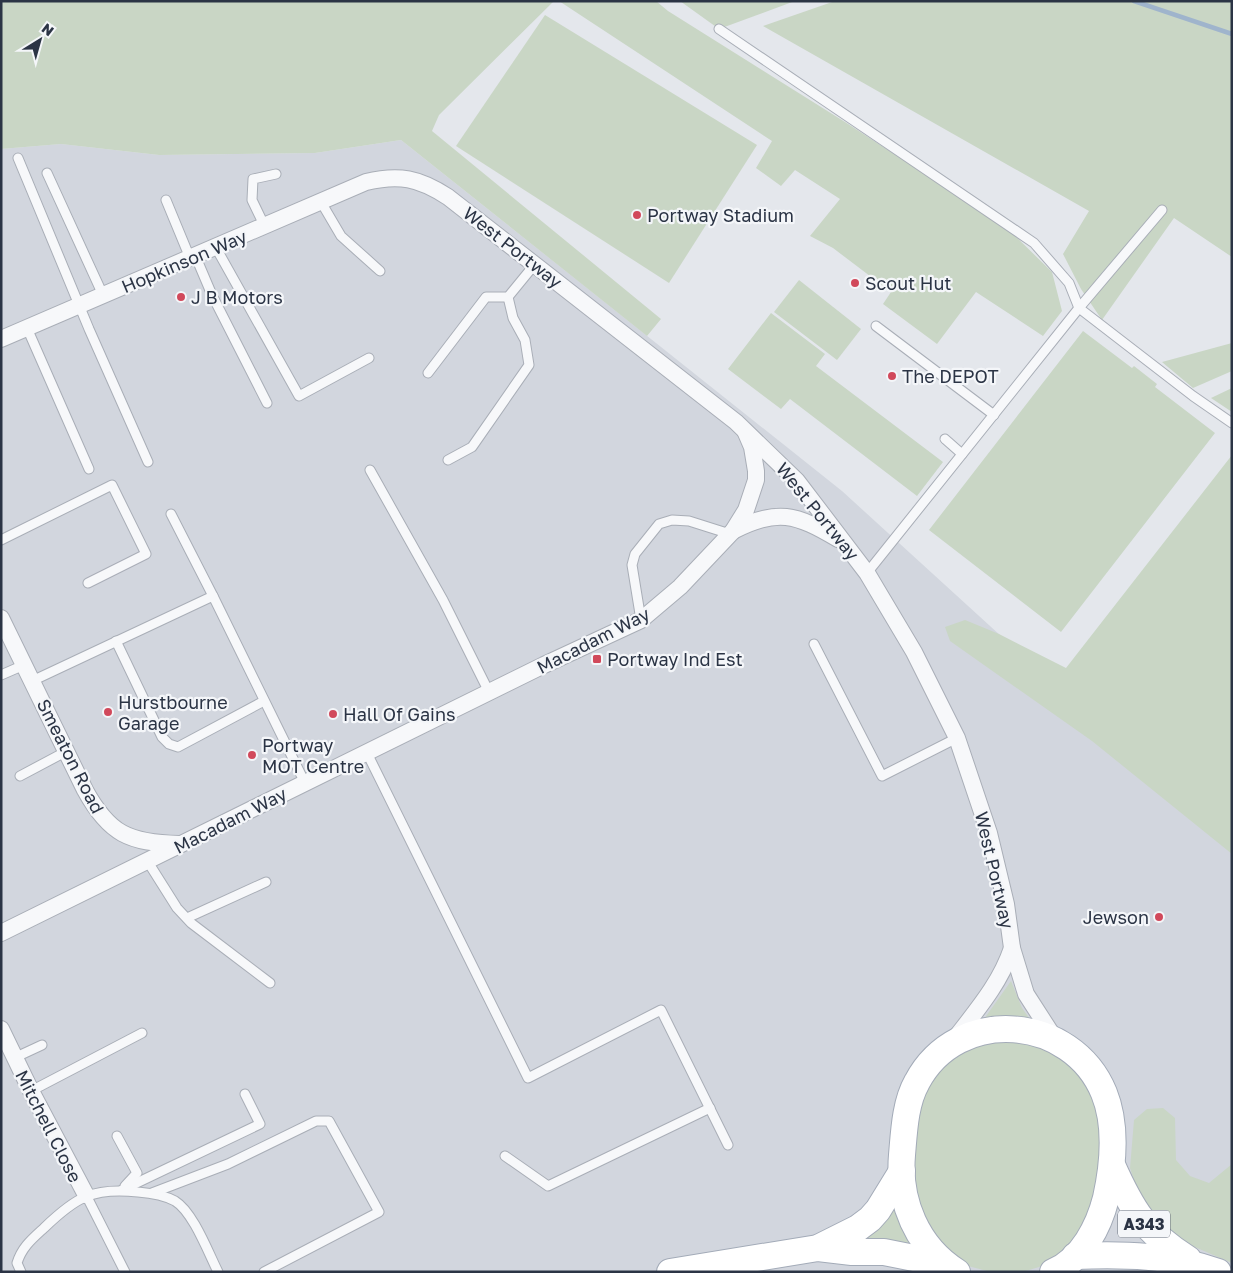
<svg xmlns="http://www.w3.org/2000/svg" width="1233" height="1273" font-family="'Golos Text',sans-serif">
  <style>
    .built { fill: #d2d6de }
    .green { fill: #c9d6c5 }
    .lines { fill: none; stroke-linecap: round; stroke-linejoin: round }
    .stream { stroke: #9fb4cc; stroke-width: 4.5 }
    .lane-casing { stroke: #a9aeb7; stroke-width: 11 }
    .street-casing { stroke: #a9aeb7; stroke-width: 18 }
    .primary-casing { stroke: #a3abb8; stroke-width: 28 }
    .lane { stroke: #f7f8fa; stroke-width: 9 }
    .street { stroke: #f7f8fa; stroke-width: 16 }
    .primary { stroke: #fff; stroke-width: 26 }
    .poi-dot { fill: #d1495b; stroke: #f4f6f9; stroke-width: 2 }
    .labels { text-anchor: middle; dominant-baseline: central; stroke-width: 4.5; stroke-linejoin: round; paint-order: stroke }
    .shield { fill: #f4f6f9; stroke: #676e7b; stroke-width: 1 }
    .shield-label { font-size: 16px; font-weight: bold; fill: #2b3445 }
    .poi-label { font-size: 18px; fill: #2b3445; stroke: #f4f6f9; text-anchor: start }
    .street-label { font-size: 18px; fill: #2b3445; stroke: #f4f6f9 }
  </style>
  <rect width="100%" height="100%" fill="#e4e7ec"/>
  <!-- built -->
  <path class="built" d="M 401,140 L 842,491 L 1082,710 L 1232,817 L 1232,1272 L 1,1272 L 1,149 L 61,144 L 159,155 L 315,153 Z"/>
  <!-- green -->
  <g class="green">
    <path d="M 1,1 L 554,1 L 439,115 L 432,131 L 661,319 L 647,336 L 401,140 L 315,153 L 159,155 L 61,144 L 1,149 Z"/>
    <path d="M 559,1 L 656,1 L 668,11 L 845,122 L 1006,227 L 1052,272 L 1062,311 L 1043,336 L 976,292 L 937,344 L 883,304 L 891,292 L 833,248 L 810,236 L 840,199 L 795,170 L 781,186 L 756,168 L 772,141 Z"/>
    <path d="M 680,1 L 795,1 L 719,29 Z"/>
    <path d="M 835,1 L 1232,1 L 1232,257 L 1174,218 L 1102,320 L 1081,289 L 1063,254 L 1089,211 L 763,26 Z"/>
    <path d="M 545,15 L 757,145 L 669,283 L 456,146 Z"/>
    <path d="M 799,280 L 861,329 L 837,360 L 774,312 Z"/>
    <path d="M 771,313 L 825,354 L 816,366 L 943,462 L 917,496 L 790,399 L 781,409 L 728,369 Z"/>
    <path d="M 1083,331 L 1132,368 L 1134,366 L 1157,384 L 1155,387 L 1215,433 L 1061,632 L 929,530 Z"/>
    <path d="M 1232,343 L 1232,371 L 1193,388 L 1162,362 Z"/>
    <path d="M 1232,388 L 1232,412 L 1211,398 Z"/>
    <path d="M 1232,455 L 1232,854 L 1092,741 L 950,641 L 945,627 L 965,620 L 999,634 L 1066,668 Z"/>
    <path d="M 1011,981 L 1022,1008 L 1032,1022 L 984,1019 Z"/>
    <path d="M 1022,1039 L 1061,1055 L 1093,1092 L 1101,1127 L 1096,1204 L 1071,1247 L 1046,1265 L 1022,1272 L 991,1272 L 968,1266 L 939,1246 L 919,1212 L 914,1166 L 916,1137 L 924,1094 L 939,1070 L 951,1060 L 974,1046 Z"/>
    <path d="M 1163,1108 L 1175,1118 L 1176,1160 L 1190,1176 L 1209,1183 L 1232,1164 L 1232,1263 L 1176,1239 L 1142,1204 L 1130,1168 L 1134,1120 L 1147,1109 Z"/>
    <path d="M 895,1204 L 917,1247 L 851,1241 Z"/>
  </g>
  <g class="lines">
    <!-- stream -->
    <path class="stream" d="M 1134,1 L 1232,34"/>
    <defs>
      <g id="lane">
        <path d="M 719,29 L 1034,243 L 1069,283 L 1079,308 L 1193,396 L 1232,423"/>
        <path d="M 18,158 L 89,329 L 148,462"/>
        <path d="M 47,173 L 103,295"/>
        <path d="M 166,200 L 190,258"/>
        <path d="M 321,202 L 341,236 L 380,271"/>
        <path d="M 265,227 L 252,200 L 253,179 L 276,174"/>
        <path d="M 215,246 L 299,396 L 369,358"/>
        <path d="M 195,255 L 212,295 L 267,403"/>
        <path d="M 876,326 L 994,415"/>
        <path d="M 27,328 L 89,469"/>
        <path d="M 428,373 L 486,297 L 508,297 L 535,264"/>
        <path d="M 945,439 L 962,454"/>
        <path d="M 448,460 L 472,447 L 529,365 L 525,340 L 513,318 L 508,297"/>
        <path d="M 370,470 L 443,600 L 489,692"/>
        <path d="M 171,514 L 213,596"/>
        <path d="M 1,540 L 112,485 L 146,554 L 88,583"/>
        <path d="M 867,573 L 1079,308 L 1162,210"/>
        <path d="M 641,620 L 632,565 L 635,554 L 659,524 L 672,520 L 689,521 L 730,534"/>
        <path d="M 116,641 L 162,737 L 169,744 L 178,747 L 264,701"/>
        <path d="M 814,644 L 882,776 L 957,738"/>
        <path d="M 1,675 L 24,665"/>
        <path d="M 32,681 L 213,596 L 305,783"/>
        <path d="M 367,753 L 528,1078 L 661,1010 L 728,1145"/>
        <path d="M 20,776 L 67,751"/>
        <path d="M 148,862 L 177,908 L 191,923 L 270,983"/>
        <path d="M 187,918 L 266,882"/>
        <path d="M 14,1058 L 42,1045"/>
        <path d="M 31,1091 L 142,1033"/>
        <path d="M 117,1136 L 137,1173 L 125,1186"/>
        <path d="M 505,1156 L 548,1186 L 710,1108"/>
        <path d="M 122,1190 L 260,1124 L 245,1094"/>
        <path d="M 152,1193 L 228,1164 L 316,1121 L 329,1121 L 379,1212 L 264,1272"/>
        <path d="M 86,1195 L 125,1272"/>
        <path d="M 21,1272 L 17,1263 C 22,1247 32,1239 44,1228 C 76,1197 93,1187 138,1192 C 150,1193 164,1195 175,1201 C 193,1212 208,1252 218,1272"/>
      </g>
      <g id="street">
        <path d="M 1,339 L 366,182 C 399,174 419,178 448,197 L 736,422 L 797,481 L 867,573 L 914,652 L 957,738 L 989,833 L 1006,904 L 1012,948 L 1026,994 L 1055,1039"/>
        <path d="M 733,531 C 777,508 796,514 838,539"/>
        <path d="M 1,618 L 85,790 C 109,834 129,843 179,844"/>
        <path d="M 1,933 L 544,665 L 641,620 L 680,587 L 733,531 L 746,510 L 756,480 L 756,471 L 752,447 L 746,433"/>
        <path d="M 1,1029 L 31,1091 L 86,1195"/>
        <path d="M 953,1041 C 976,1011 1000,984 1012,948"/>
      </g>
      <g id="primary">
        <path d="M 1112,1165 C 1132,1210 1145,1232 1188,1259"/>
        <path d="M 818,1248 L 852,1252 L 884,1252 L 944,1264"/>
        <path d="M 1075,1256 C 1124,1254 1171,1255 1218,1272"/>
        <path d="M 670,1272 L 818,1248 L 858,1228 L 870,1219 L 878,1210 L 902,1171"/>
        <path d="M 957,1272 C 917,1247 898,1201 902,1155 C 904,1132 905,1103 917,1082 C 958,1005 1072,1015 1104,1093 C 1117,1125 1113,1166 1106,1198 C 1099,1226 1082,1260 1053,1272"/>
      </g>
    </defs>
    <!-- lane casing -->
    <use href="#lane" class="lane-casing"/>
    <!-- street casing -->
    <use href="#street" class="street-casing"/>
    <!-- primary casing -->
    <use href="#primary" class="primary-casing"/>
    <!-- lane -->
    <use href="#lane" class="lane"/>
    <!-- street -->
    <use href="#street" class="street"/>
    <!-- primary -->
    <use href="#primary" class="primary"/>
  </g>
  <!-- markers -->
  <g class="poi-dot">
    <circle cx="637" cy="215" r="5"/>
    <circle cx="855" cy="283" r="5"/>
    <circle cx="181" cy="297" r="5"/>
    <circle cx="892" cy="376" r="5"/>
    <rect x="592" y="654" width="10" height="10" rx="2.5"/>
    <circle cx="108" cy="712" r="5"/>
    <circle cx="333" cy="714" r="5"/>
    <circle cx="252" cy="755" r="5"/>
    <circle cx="1159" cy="917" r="5"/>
  </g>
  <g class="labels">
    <!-- shield labels -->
    <rect class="shield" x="1118" y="1210.5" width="52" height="27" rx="4"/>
    <g class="shield-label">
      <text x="1144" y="1224">A343</text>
    </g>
    <!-- poi labels -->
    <g class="poi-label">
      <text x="647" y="215">Portway Stadium</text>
      <text x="865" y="283">Scout Hut</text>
      <text x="191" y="297">J B Motors</text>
      <text x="902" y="376">The DEPOT</text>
      <text x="607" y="659">Portway Ind Est</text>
      <text x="118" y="702">Hurstbourne<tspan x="118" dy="21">Garage</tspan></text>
      <text x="343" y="714">Hall Of Gains</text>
      <text x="262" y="745">Portway<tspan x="262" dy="21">MOT Centre</tspan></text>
      <text x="1149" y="917" text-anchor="end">Jewson</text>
    </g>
    <!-- street labels -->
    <g class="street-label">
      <text transform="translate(513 247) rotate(38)">West Portway</text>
      <text transform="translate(184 261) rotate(-23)">Hopkinson Way</text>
      <text transform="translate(818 511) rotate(51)">West Portway</text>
      <text transform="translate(593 640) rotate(-27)">Macadam Way</text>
      <text transform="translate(71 756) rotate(63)">Smeaton Road</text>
      <text transform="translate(230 820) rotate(-27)">Macadam Way</text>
      <text transform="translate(995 870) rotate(77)">West Portway</text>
      <text transform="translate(49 1126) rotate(63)">Mitchell Close</text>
    </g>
  </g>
  <!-- border -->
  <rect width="1233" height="1273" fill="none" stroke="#2b3445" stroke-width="5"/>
  <!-- north arrow -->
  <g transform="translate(40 40) rotate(37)" stroke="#f4f6f9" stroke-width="4" paint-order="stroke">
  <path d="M0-4L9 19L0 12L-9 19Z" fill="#2b3445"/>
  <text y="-8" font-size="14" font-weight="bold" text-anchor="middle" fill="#2b3445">N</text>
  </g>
</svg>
